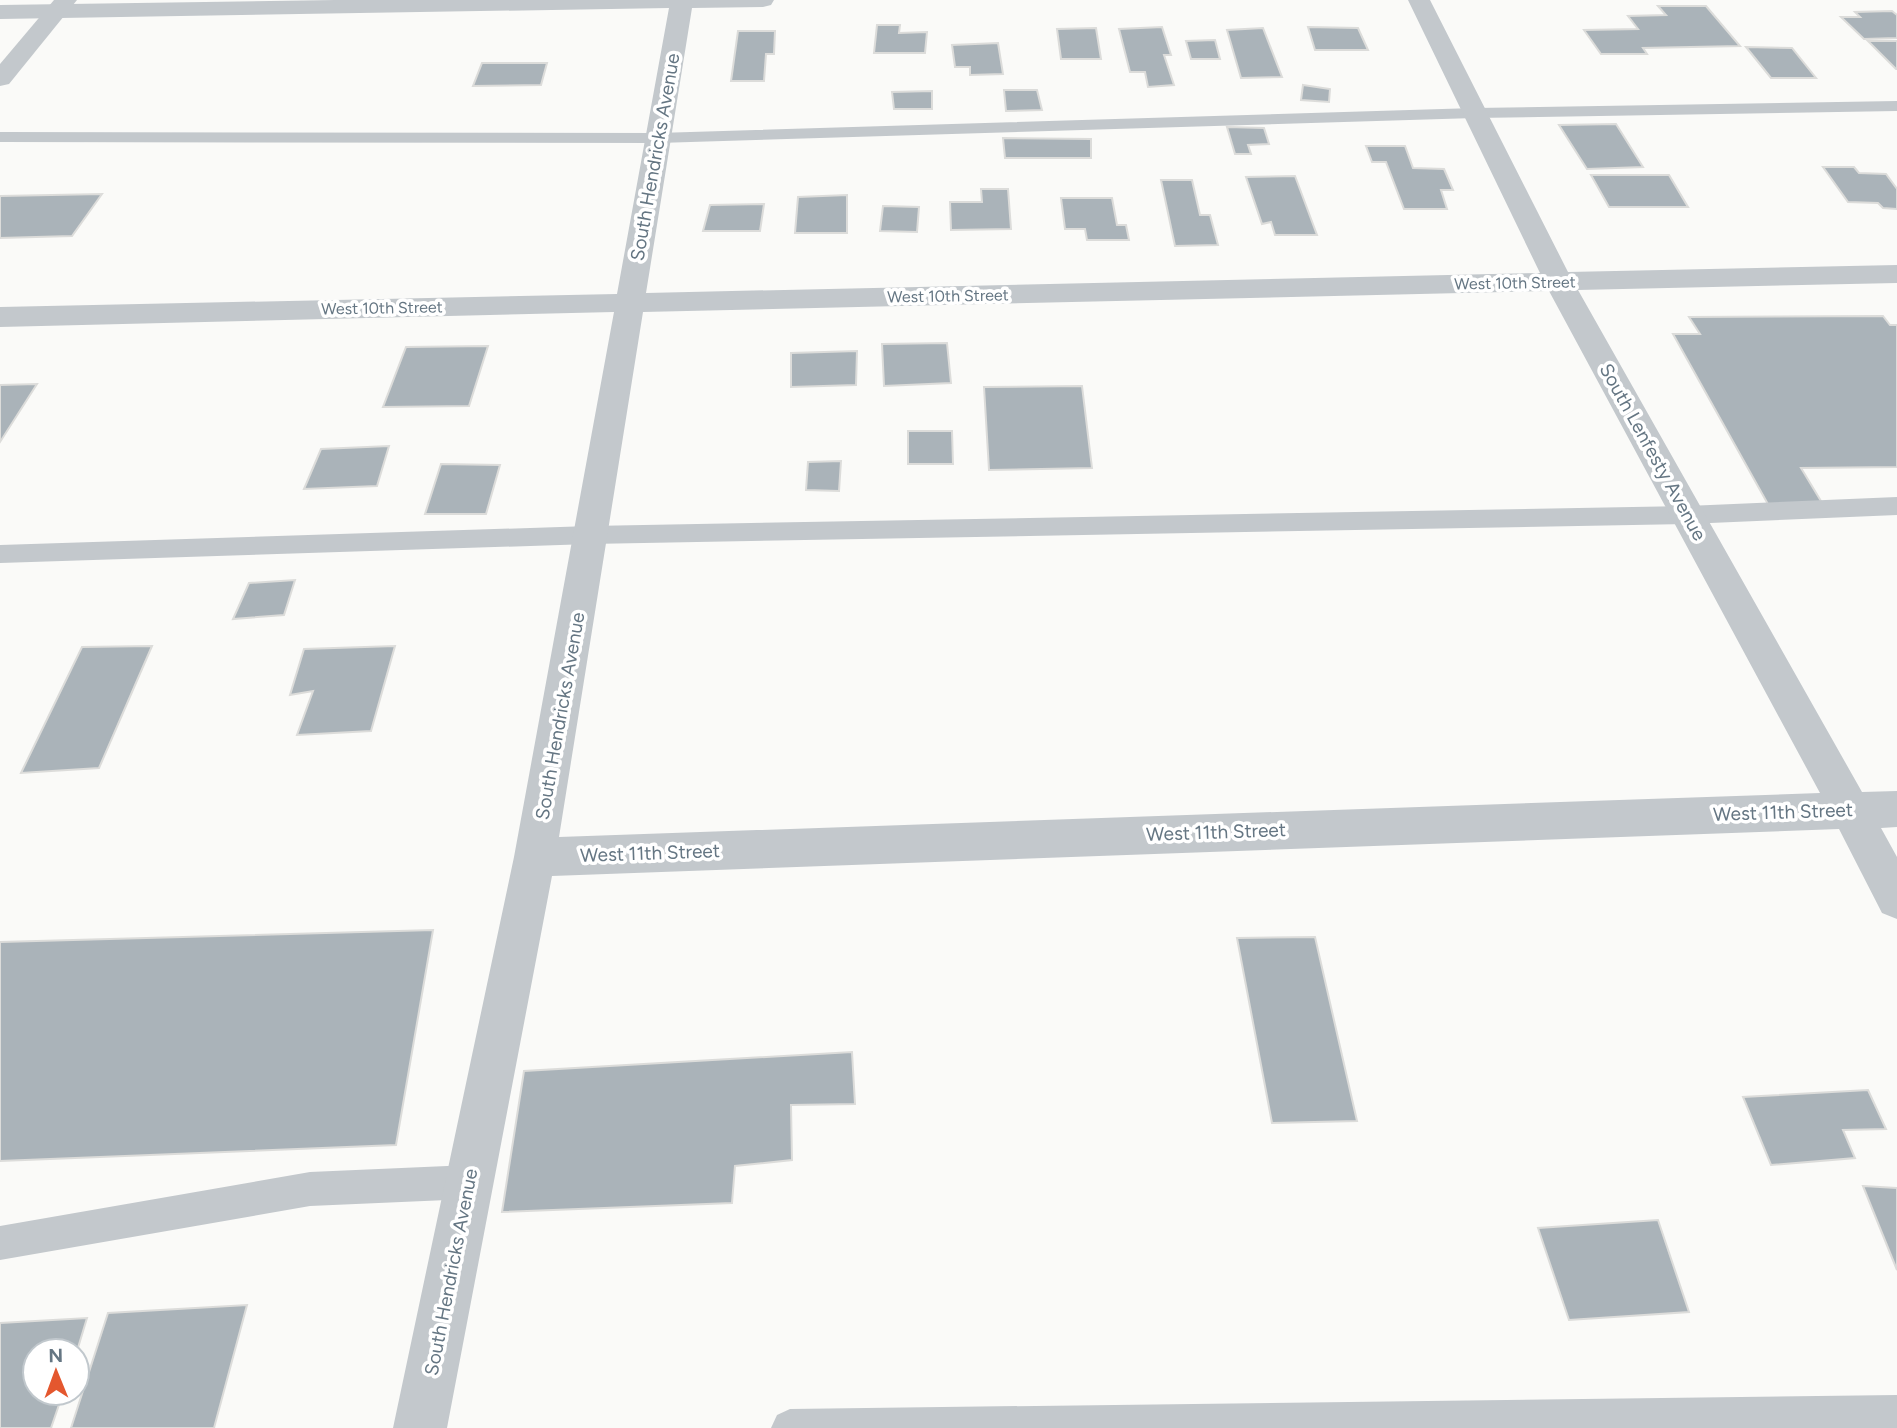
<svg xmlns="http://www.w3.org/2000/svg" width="1897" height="1428" font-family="Figtree,sans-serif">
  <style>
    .building { fill: #aab3b9; stroke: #dcdcda; stroke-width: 2 }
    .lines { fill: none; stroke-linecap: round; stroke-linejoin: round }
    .service { fill: #c3c8cc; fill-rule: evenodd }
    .minor { fill: #c3c8cc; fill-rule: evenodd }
    .tertiary { fill: #c3c8cc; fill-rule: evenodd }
    .labels { text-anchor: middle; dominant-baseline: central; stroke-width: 7; stroke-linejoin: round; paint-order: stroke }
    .far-street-label { font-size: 16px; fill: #657683; stroke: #fff }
    .street-label { font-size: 19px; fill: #657683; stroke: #fff }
  </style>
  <rect width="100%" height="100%" fill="#fafaf8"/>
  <!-- building -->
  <g class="building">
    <path d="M 1658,6 L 1706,6 L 1740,46 L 1643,48 L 1647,54 L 1601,54 L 1584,30 L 1638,29 L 1628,16 L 1666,15 Z"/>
    <path d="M 1892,11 L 1897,15 L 1897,38 L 1864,39 L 1841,17 L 1860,17 L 1855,12 Z"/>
    <path d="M 877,25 L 900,25 L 899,33 L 927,32 L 925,53 L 874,53 Z"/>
    <path d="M 1162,27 L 1171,55 L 1164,55 L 1174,85 L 1148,87 L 1145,72 L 1130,72 L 1119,29 Z"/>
    <path d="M 1308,27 L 1358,28 L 1368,50 L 1315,50 Z"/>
    <path d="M 1096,28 L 1101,59 L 1061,59 L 1057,29 Z"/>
    <path d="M 1263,28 L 1282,77 L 1241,78 L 1227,30 Z"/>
    <path d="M 738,31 L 775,31 L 774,54 L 766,54 L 764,81 L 731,81 Z"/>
    <path d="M 1215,40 L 1220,59 L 1191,59 L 1186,41 Z"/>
    <path d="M 1868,41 L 1897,41 L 1897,69 L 1896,69 Z"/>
    <path d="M 998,43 L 1003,74 L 970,75 L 970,67 L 955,67 L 952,45 Z"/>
    <path d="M 1746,47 L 1792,48 L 1816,78 L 1771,78 Z"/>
    <path d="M 482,63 L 547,63 L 541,85 L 473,86 Z"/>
    <path d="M 1303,85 L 1330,89 L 1329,102 L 1301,100 Z"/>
    <path d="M 1004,90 L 1037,90 L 1042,110 L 1006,111 Z"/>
    <path d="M 932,91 L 932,109 L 894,109 L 892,92 Z"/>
    <path d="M 1616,124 L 1643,167 L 1587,169 L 1559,125 Z"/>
    <path d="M 1227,127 L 1264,128 L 1269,144 L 1248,145 L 1251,154 L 1235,154 Z"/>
    <path d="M 1003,138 L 1091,139 L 1091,158 L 1005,158 Z"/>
    <path d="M 1366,146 L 1405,146 L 1413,168 L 1444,169 L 1453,190 L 1441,190 L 1447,209 L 1404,209 L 1386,162 L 1372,162 Z"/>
    <path d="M 1823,167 L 1854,167 L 1859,173 L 1886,174 L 1897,189 L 1897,209 L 1883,208 L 1878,203 L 1848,202 Z"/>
    <path d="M 1591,175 L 1669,175 L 1688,207 L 1609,207 Z"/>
    <path d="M 1295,176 L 1317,235 L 1275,235 L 1271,222 L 1262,224 L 1246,177 Z"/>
    <path d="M 1161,180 L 1192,180 L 1200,215 L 1210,215 L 1218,245 L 1175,246 Z"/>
    <path d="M 981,189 L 1008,189 L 1011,229 L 951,230 L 950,202 L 982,202 Z"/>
    <path d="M 102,194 L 72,236 L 0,238 L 0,196 Z"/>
    <path d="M 847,195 L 847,233 L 795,233 L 798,197 Z"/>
    <path d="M 1061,198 L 1112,198 L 1117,225 L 1126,225 L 1129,240 L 1087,240 L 1085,229 L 1065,229 Z"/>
    <path d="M 764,204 L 760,231 L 703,231 L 710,205 Z"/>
    <path d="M 883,206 L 919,207 L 917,232 L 880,231 Z"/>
    <path d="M 1883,316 L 1890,325 L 1897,325 L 1897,467 L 1801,468 L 1824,506 L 1769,506 L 1673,334 L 1700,334 L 1689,317 Z"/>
    <path d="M 947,343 L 951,383 L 884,386 L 882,344 Z"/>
    <path d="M 488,346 L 469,406 L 383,407 L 406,347 Z"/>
    <path d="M 857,351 L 856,385 L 791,387 L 791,353 Z"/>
    <path d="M 37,384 L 0,442 L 0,385 Z"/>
    <path d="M 1082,386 L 1092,468 L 989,470 L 984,387 Z"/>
    <path d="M 908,431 L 952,431 L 953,464 L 908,464 Z"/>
    <path d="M 389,446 L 377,486 L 304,489 L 321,449 Z"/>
    <path d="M 841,461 L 839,491 L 806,490 L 808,462 Z"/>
    <path d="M 441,464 L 500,465 L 486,514 L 425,514 Z"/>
    <path d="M 295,580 L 284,615 L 233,619 L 249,583 Z"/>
    <path d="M 152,646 L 99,768 L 21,773 L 82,647 Z"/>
    <path d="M 395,646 L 371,731 L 297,735 L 313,691 L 290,695 L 304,649 Z"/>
    <path d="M 433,930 L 396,1145 L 0,1161 L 0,942 Z"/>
    <path d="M 1315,937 L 1357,1121 L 1272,1123 L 1237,938 Z"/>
    <path d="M 852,1052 L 855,1104 L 791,1105 L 792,1160 L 735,1166 L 732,1203 L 502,1212 L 524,1071 Z"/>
    <path d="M 1868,1090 L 1886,1129 L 1843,1130 L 1855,1158 L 1771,1165 L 1743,1097 Z"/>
    <path d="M 1863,1186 L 1897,1188 L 1897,1270 Z"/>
    <path d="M 1658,1220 L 1689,1312 L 1569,1320 L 1538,1228 Z"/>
    <path d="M 247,1305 L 214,1428 L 71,1428 L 108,1313 Z"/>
    <path d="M 87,1318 L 77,1351 L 35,1351 L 35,1393 L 63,1393 L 51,1428 L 0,1428 L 0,1323 Z"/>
  </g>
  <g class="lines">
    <!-- service -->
    <g class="service">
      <path d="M 1897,101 L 1897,111 L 1475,118 L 658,143 L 0,142 L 0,132 L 658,133 L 1475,108 Z"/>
      <path d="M 1897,497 L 1897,515 L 1687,524 L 590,544 L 0,563 L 0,545 L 590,526 L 1687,506 Z"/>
      <path d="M 470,1165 L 482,1170 L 487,1182 L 482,1194 L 470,1199 L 310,1206 L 0,1260 L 0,1226 L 310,1172 Z"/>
      <path d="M 1897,1395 L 1897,1428 L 771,1428 L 777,1415 L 790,1409 Z"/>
    </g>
    <!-- minor -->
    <path class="minor" d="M 335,0 L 774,0 L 771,5 L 763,7 L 692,8 L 646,293 L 1540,273 L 1408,0 L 1430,0 L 1568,272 L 1897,265 L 1897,283 L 1578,290 L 1862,792 L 1897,791 L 1897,827 L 1881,828 L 1897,857 L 1897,919 L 1882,913 L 1839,829 L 552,876 L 447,1428 L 393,1428 L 514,857 L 614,312 L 0,327 L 0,307 L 617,294 L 669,8 L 0,19 L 0,5 ZM 1549,291 L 1820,793 L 559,837 L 643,312 Z"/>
    <!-- tertiary -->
    <path class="tertiary" d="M 54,0 L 77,0 L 9,84 L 0,86 L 0,64 Z"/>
  </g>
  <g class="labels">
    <!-- far-street labels -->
    <g class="far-street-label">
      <text transform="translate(1515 283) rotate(-1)">West 10th Street</text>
      <text transform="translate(948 296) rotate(-1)">West 10th Street</text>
      <text transform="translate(382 308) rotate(-1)">West 10th Street</text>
    </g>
    <!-- street labels -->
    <g class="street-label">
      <text transform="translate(655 157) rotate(-80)">South Hendricks Avenue</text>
      <text transform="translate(1653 452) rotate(61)">South Lenfesty Avenue</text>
      <text transform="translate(560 716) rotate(-80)">South Hendricks Avenue</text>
      <text transform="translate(1783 812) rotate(-2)">West 11th Street</text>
      <text transform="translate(1216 832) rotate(-2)">West 11th Street</text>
      <text transform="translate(650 853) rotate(-2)">West 11th Street</text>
      <text transform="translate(451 1272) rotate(-79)">South Hendricks Avenue</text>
    </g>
  </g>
  <!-- north arrow -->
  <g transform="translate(56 1372) rotate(359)"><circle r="33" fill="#ffffff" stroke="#c1c8cd" stroke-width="2"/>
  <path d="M0-5L12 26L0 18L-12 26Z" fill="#e4572e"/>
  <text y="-10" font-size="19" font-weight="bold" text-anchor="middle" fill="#657683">N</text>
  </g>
</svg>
